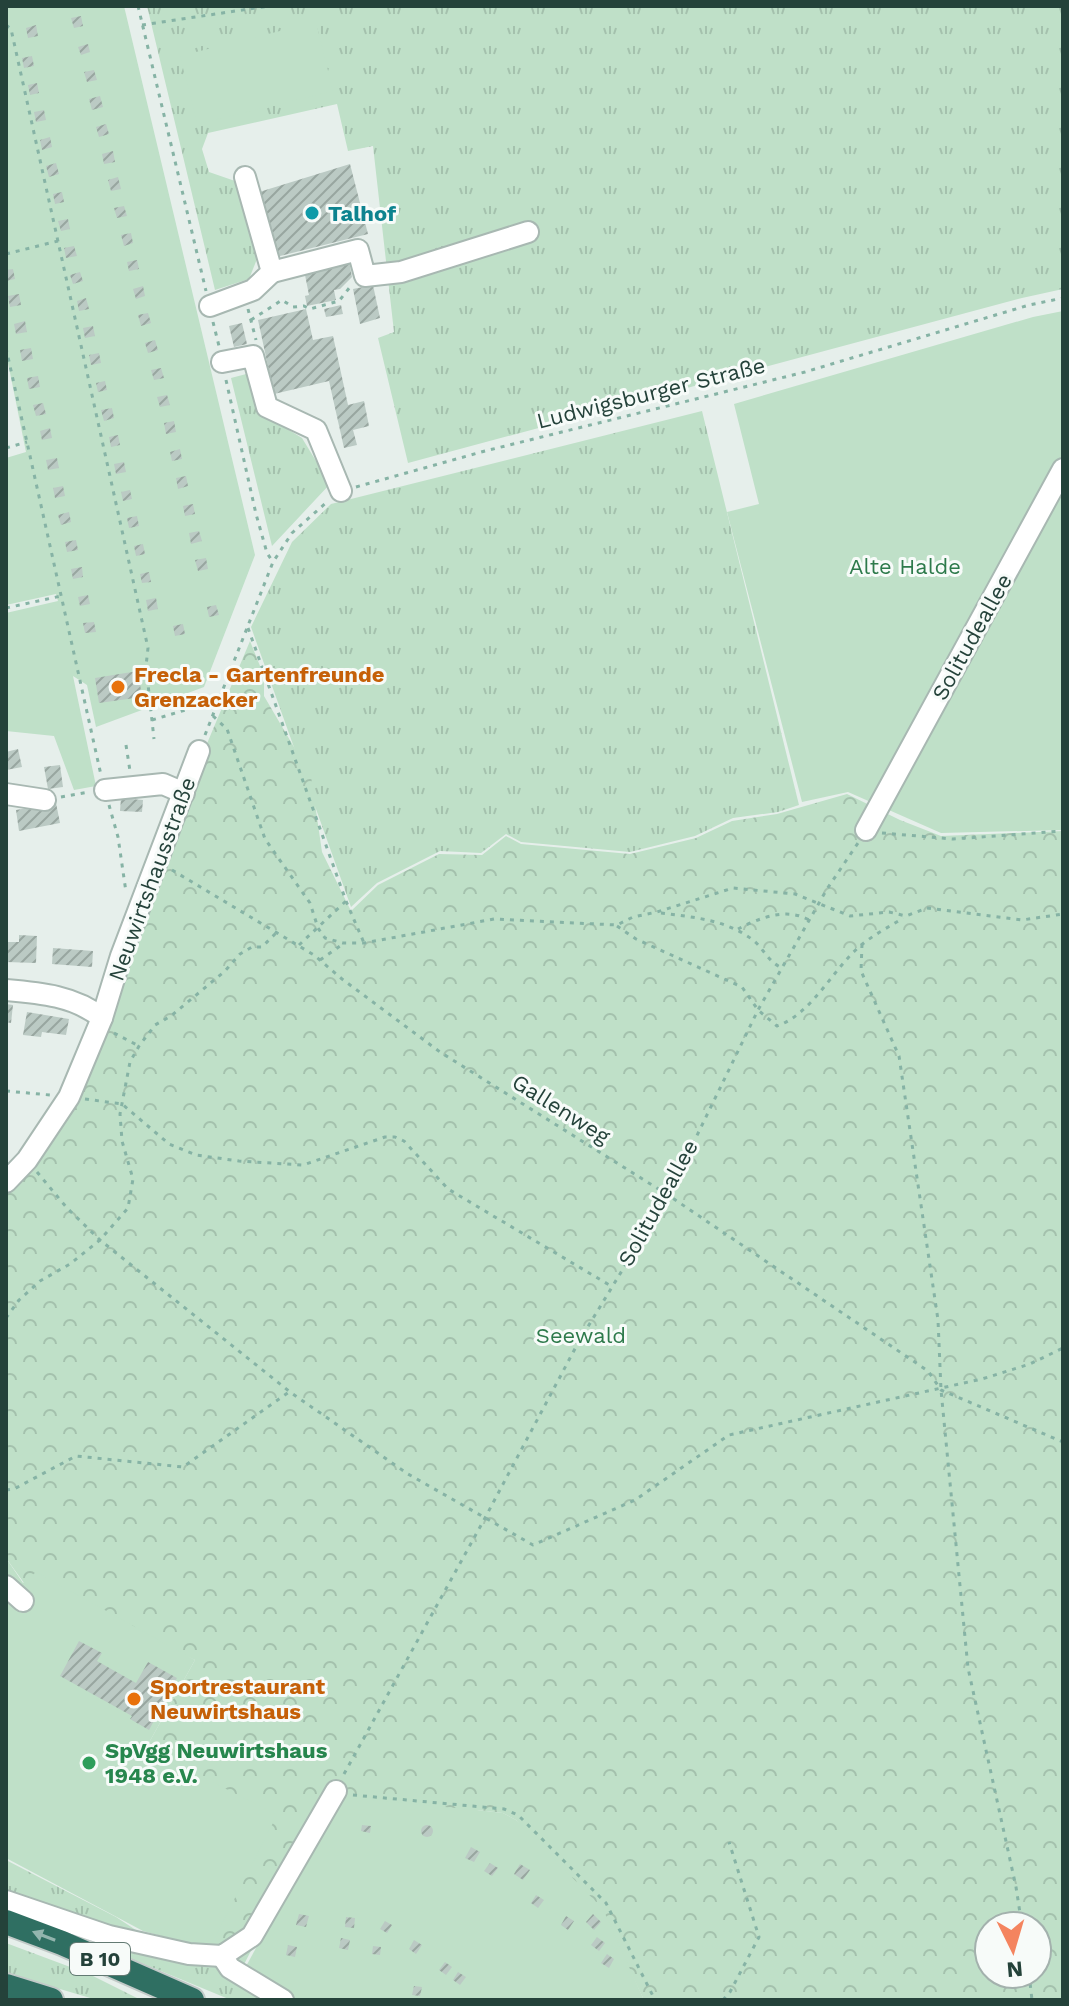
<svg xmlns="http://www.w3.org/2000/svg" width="1069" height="2006" font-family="'Work Sans',sans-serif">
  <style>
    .grass { fill: url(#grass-tufts) }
    .forest { fill: url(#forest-crowns); fill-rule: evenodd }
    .green { fill: #bfe0c8 }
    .building { fill: url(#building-hatch) }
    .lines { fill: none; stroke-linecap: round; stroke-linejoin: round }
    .minor-casing { stroke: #a8b8b2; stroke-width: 24 }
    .highway-casing { stroke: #c2cac8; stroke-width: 28 }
    .path { stroke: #86b3a5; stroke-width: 3; stroke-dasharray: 4 6; stroke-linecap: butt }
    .minor { stroke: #fff; stroke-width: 20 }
    .highway { stroke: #2f6f62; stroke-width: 24 }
    .oneway { fill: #93b5ae }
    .culture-dot { fill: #0f9aa8; stroke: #f7fbf9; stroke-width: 3 }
    .food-dot { fill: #e8710a; stroke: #f7fbf9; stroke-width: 3 }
    .leisure-dot { fill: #2e9e5b; stroke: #f7fbf9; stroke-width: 3 }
    .labels { text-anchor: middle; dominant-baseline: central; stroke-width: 6; stroke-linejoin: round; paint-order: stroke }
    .shield { fill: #f7fbf9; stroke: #637a73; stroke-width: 2 }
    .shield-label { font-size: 20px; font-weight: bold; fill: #24423a }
    .culture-label { font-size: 22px; font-weight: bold; fill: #0d838f; stroke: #f7fbf9; text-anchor: start }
    .street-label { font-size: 22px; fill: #24423a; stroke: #f7fbf9 }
    .park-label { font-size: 22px; fill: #2d7a4b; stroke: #f7fbf9 }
    .food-label { font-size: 22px; font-weight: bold; fill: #c56008; stroke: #f7fbf9; text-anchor: start }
    .leisure-label { font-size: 22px; font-weight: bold; fill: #27864d; stroke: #f7fbf9; text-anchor: start }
  </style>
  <defs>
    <pattern id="grass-tufts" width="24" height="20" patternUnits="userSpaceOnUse" patternTransform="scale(2)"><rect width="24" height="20" fill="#bfe0c8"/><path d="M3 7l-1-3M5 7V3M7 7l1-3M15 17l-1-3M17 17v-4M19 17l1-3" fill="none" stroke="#a4c1ad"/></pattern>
    <pattern id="forest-crowns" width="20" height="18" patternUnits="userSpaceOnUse" patternTransform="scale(2)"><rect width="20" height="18" fill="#bfe0c8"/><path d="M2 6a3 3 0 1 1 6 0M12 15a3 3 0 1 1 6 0" fill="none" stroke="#a4c1ad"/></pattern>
    <pattern id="building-hatch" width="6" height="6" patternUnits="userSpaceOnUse" patternTransform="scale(2)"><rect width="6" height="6" fill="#bbcac4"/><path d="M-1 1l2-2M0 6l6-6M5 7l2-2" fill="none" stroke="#98a6a0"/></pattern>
  </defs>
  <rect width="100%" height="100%" fill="#e6efeb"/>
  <!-- grass -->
  <g class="grass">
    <path d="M 147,6 L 1063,6 L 1063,289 L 1022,298 L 408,463 L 378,338 L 394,332 L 373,146 L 348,151 L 337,104 L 208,133 L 202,149 L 209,172 L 235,181 L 257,259 L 249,279 L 215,290 Z"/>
    <path d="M 250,373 L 258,411 L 302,438 L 330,484 L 272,546 L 231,378 Z"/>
    <path d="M 702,411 L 799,805 L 778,812 L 733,818 L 695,836 L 630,852 L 521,842 L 506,834 L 481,853 L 440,851 L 377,883 L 351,907 L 251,627 L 292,542 L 331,504 Z"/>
    <path d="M 6,1860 L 116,1917 L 142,1934 L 208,1951 L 255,1943 L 236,1980 L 269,2000 L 231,2000 L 6,1907 Z"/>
    <path d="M 6,1943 L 89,1974 L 141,2000 L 97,2000 L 6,1973 Z"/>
  </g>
  <!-- forest -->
  <path class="forest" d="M 250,641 L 264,676 L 264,696 L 311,776 L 322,852 L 351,911 L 378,885 L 439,854 L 482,855 L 506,836 L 521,844 L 630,854 L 696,838 L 732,821 L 777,814 L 847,794 L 900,820 L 941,836 L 1063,831 L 1063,2000 L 644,2000 L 621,1952 L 516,1820 L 503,1813 L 477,1810 L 237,1942 L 209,1949 L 199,1777 L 146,1748 L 195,1660 L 24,1583 L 6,1558 L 6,1191 L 32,1161 ZM 989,1926 L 1037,1926 L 1037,1974 L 989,1974 Z"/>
  <!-- green -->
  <g class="green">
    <path d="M 6,6 L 124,6 L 255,555 L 204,687 L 96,727 L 87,685 L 73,676 L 96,786 L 74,790 L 54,736 L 6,731 L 6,613 L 58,601 L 56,594 L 6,605 L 6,458 L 26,452 L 6,353 Z"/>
    <path d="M 316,22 L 333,91 L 197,124 L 180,56 Z"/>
    <path d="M 1063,311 L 1063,830 L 941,833 L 848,792 L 802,802 L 727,512 L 759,504 L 734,404 L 1033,317 Z"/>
    <path d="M 6,1558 L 23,1583 L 36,1572 L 195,1660 L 146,1748 L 277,1815 L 209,1949 L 143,1931 L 6,1858 Z"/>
    <path d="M 338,1797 L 477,1810 L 503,1813 L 516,1820 L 603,1909 L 644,2000 L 273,2000 L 238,1981 Z"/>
  </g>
  <!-- building -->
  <g class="building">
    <path d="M 81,16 L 83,26 L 74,28 L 71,18 Z"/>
    <path d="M 36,25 L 38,36 L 28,38 L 26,28 Z"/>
    <path d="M 88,44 L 90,52 L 81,55 L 78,47 Z"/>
    <path d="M 32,56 L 34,66 L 24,68 L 22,58 Z"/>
    <path d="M 94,70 L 97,80 L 87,82 L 84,72 Z"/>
    <path d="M 37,83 L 39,93 L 30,95 L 28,85 Z"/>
    <path d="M 100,96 L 103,107 L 92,110 L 89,99 Z"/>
    <path d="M 44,110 L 46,120 L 36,122 L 34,112 Z"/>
    <path d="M 106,124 L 109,134 L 99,137 L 96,127 Z"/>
    <path d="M 50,137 L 52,147 L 42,150 L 40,140 Z"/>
    <path d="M 113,151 L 115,162 L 104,164 L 102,154 Z"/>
    <path d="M 56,163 L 59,174 L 49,177 L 46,166 Z"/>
    <path d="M 350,164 L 368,234 L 272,258 L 256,193 Z"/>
    <path d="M 118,177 L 121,189 L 111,191 L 108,180 Z"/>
    <path d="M 62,192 L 64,202 L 55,204 L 53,194 Z"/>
    <path d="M 124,206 L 127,216 L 117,218 L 114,208 Z"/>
    <path d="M 68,219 L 70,229 L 61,231 L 58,221 Z"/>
    <path d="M 131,233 L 133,243 L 124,246 L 121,235 Z"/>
    <path d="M 74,246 L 77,256 L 66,258 L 64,248 Z"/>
    <path d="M 137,260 L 139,269 L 129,271 L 127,262 Z"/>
    <path d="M 349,261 L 352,277 L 340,289 L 334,290 L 336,300 L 307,306 L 305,296 L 309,295 L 304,270 Z"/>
    <path d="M 13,269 L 15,279 L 6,281 L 6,270 Z"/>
    <path d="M 80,272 L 83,281 L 73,284 L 70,275 Z"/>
    <path d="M 373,285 L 380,318 L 360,324 L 353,289 Z"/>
    <path d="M 143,286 L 145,296 L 136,299 L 133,289 Z"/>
    <path d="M 19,294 L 21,305 L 10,307 L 8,296 Z"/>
    <path d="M 86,298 L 89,309 L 79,311 L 77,301 Z"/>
    <path d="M 341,305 L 343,314 L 326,317 L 324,309 Z"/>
    <path d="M 306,309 L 313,340 L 333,336 L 348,405 L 364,401 L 369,426 L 353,430 L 357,445 L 344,448 L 329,381 L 274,394 L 258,320 Z"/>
    <path d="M 148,313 L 151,323 L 141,326 L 138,315 Z"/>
    <path d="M 25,321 L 27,332 L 16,334 L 14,324 Z"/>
    <path d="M 242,323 L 247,344 L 234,347 L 229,326 Z"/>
    <path d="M 93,326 L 95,336 L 85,338 L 83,328 Z"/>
    <path d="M 155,340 L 158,350 L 148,353 L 145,343 Z"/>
    <path d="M 31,348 L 33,359 L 22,361 L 20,350 Z"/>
    <path d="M 99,353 L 101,363 L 91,365 L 89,355 Z"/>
    <path d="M 161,368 L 164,378 L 154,380 L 151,370 Z"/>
    <path d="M 38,376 L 40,387 L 29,389 L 27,378 Z"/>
    <path d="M 105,381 L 107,390 L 98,392 L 96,383 Z"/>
    <path d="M 167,395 L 170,405 L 160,407 L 157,397 Z"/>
    <path d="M 43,403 L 46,414 L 36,416 L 33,405 Z"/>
    <path d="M 112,408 L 114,418 L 104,421 L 101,410 Z"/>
    <path d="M 174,421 L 176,432 L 166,434 L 164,423 Z"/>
    <path d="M 50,428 L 52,438 L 42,440 L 40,431 Z"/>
    <path d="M 118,435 L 120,445 L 111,447 L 109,437 Z"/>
    <path d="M 180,449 L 182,459 L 172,461 L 170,452 Z"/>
    <path d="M 57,458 L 59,468 L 48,470 L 46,460 Z"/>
    <path d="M 124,462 L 126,472 L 116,474 L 114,464 Z"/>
    <path d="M 186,476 L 188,486 L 178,489 L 176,478 Z"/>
    <path d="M 63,486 L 65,496 L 55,498 L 53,488 Z"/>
    <path d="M 130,490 L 132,499 L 123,501 L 121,492 Z"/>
    <path d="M 193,504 L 195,514 L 185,516 L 183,506 Z"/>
    <path d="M 69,512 L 71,522 L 61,525 L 58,515 Z"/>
    <path d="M 137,516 L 139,526 L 129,528 L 127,518 Z"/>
    <path d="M 199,531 L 202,541 L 191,544 L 189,533 Z"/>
    <path d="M 76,540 L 78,550 L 67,552 L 65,542 Z"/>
    <path d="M 143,544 L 145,554 L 136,556 L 134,546 Z"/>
    <path d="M 206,558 L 208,569 L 198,571 L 195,560 Z"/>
    <path d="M 82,567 L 83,577 L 73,579 L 71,569 Z"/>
    <path d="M 149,572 L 151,582 L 142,583 L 140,574 Z"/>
    <path d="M 88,595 L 90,604 L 80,606 L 78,597 Z"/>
    <path d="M 156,598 L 158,609 L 148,611 L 146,600 Z"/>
    <path d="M 216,605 L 219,615 L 209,617 L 207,607 Z"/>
    <path d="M 94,622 L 96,632 L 85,633 L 83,623 Z"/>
    <path d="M 183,624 L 185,634 L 175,636 L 173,626 Z"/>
    <path d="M 176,669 L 187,673 L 183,683 L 172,678 Z"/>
    <path d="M 138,671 L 142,697 L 99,703 L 95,678 Z"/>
    <path d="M 18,749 L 22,767 L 6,770 L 6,752 Z"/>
    <path d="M 60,765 L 63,787 L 48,789 L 44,767 Z"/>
    <path d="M 121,798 L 143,800 L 142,812 L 120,811 Z"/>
    <path d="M 56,803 L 60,823 L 19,831 L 16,810 Z"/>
    <path d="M 19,935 L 37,936 L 36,963 L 6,962 L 6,942 L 19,942 Z"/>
    <path d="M 53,948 L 93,951 L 92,967 L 52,964 Z"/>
    <path d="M 6,1004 L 13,1005 L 11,1023 L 6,1022 Z"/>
    <path d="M 27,1012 L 69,1019 L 66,1035 L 42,1032 L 41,1037 L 23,1035 Z"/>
    <path d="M 79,1641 L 102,1653 L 97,1661 L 136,1683 L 148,1662 L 177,1678 L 149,1730 L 130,1719 L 132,1716 L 60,1676 Z"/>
    <circle cx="427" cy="1831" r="6"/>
    <path d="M 362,1825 L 371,1826 L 370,1833 L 361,1831 Z"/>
    <path d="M 471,1847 L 480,1852 L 474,1862 L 465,1858 Z"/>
    <path d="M 490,1863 L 498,1868 L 492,1876 L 484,1871 Z"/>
    <path d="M 520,1864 L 530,1870 L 523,1880 L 514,1874 Z"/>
    <path d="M 536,1895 L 544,1900 L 538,1908 L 531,1903 Z"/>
    <path d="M 299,1914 L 309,1916 L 306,1927 L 296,1925 Z"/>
    <path d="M 593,1914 L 601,1922 L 594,1930 L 586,1922 Z"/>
    <path d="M 566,1916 L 574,1921 L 568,1930 L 561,1925 Z"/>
    <path d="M 346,1917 L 355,1918 L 354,1928 L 345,1927 Z"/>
    <path d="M 385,1921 L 392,1925 L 387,1933 L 380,1929 Z"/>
    <path d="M 597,1937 L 605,1943 L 599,1951 L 591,1945 Z"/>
    <path d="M 341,1938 L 350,1940 L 348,1950 L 339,1948 Z"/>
    <path d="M 414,1940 L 422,1945 L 416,1954 L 409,1949 Z"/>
    <path d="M 288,1945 L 297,1947 L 295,1957 L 286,1955 Z"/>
    <path d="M 373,1946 L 381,1947 L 380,1955 L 372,1954 Z"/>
    <path d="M 607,1954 L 614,1959 L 609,1968 L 601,1963 Z"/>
    <path d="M 445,1962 L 452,1967 L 446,1975 L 439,1970 Z"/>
    <path d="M 458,1972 L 466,1977 L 460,1985 L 453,1980 Z"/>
    <path d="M 414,1986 L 422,1987 L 420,1996 L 412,1995 Z"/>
  </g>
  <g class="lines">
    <defs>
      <g id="minor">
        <path d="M 272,272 L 358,250 L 365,276 L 401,272 L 528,232"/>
        <path d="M 210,306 L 253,290 L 272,272 L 245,177"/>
        <path d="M 222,362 L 253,356 L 267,407 L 316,430 L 341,491"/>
        <path d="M 105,790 L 163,784 L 184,793"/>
        <path d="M 6,794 L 45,800"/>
        <path d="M 866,830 L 1063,469"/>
        <path d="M 6,990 C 41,993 75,996 102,1018"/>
        <path d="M 6,1182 L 27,1160 L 69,1097 L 102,1018 L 121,956 L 199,751"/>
        <path d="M 6,1586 L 23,1601"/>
        <path d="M 6,1901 L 109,1936 L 189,1954 L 222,1956 L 252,1936 L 336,1791"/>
        <path d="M 222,1956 L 230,1968 L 283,2000"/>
      </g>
      <g id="highway">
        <path d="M 6,1922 L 62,1943 L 192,2000"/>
        <path d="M 6,1986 L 51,2000"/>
      </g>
    </defs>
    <!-- minor casing -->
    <use href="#minor" class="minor-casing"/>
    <!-- highway casing -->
    <use href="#highway" class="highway-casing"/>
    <!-- path -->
    <g class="path">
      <path d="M 138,6 L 206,291"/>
      <path d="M 6,25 L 11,29 L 148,648 L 146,666 L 154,739"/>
      <path d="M 142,25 L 269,6"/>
      <path d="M 6,254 L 58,241"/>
      <path d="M 248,309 L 256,340"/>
      <path d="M 251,320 L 282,300 L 293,307 L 304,306 L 310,309 L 339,301 L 350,287"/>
      <path d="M 213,322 L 219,346"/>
      <path d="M 6,348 L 101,775"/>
      <path d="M 226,380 L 256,514 L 267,553 L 273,562"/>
      <path d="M 6,448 L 27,442"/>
      <path d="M 356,487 L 485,451 L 805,372 L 1029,305 L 1063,298"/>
      <path d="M 6,608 L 61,596"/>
      <path d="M 248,628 L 346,901 L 364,943"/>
      <path d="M 213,716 L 227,729 L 265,839 L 310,903 L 318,928 L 325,938 L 343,943 L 364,943 L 494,919 L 617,925 L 633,917 L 657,912 L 733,888 L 795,894 L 850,916 L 889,912 L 906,916 L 927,908 L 1022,920 L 1063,914"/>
      <path d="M 152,720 L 219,700"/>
      <path d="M 205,735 L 273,562 L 292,533 L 328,501"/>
      <path d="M 126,745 L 130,771"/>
      <path d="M 61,797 L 89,792"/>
      <path d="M 109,805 L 118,837 L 126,892"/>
      <path d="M 882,833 L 953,839 L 1063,831"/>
      <path d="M 172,870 L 314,955 L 342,979 L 440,1052 L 668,1195 L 928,1371 L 941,1390 L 1063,1442"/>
      <path d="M 661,913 C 693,917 727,920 753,940 C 763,948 768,961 780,967"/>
      <path d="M 617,926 L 636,939 L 742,987 L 758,1010 L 777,1026 C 812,1014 833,969 860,946 C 873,935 889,927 903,918"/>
      <path d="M 738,929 C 759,918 787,907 809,920"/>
      <path d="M 862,944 L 861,971 L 899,1056 L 938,1320 L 941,1390 L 968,1668 L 1016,1887 L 1022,1926"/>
      <path d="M 299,945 L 346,901"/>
      <path d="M 320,960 L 343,944"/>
      <path d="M 114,1033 L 139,1046"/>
      <path d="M 6,1091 L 50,1095"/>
      <path d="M 85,1099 L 122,1104 L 169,1144 L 196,1155 L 239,1161 L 303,1165 L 385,1137 L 395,1137 L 404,1141 L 448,1189 L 611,1286"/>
      <path d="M 37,1172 L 67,1208 L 100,1240 L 290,1392 L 408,1474 L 533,1545 L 635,1500 L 729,1435 L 982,1379 L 1030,1364 L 1063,1348"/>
      <path d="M 6,1318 L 19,1300 L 40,1281 L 70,1264 L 100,1240 L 128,1208 L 133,1179 L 122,1141 L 120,1114 L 130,1062 L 139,1046 L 155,1025 L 171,1016 L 225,971 L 240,954 L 252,947 L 262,947 L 276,933"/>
      <path d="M 6,1490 L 14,1489 L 76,1456 L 183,1467 L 289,1392"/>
      <path d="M 344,1774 L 485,1518 L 578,1343 L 668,1195 L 758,1010 L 827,889 L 858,843"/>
      <path d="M 353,1795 L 504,1809 L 518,1815 L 606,1903 L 655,2000"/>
      <path d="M 1029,1974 L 1032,2000"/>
      <path d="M 723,2000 L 730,1992 L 759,1937 L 729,1842"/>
    </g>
    <!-- minor -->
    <use href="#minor" class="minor"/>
    <!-- highway -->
    <use href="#highway" class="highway"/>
  </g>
  <!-- one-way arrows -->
  <defs><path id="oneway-solid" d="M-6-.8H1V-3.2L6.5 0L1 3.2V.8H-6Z" transform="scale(2)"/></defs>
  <use class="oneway" href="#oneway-solid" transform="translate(44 1936) rotate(-159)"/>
  <!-- markers -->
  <circle class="culture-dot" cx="312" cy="213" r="8"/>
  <g class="food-dot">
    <circle cx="118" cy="687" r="8"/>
    <circle cx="134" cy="1699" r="8"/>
  </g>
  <circle class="leisure-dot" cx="89" cy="1763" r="8"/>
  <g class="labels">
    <!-- shield labels -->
    <rect class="shield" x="70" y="1943" width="60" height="32" rx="6"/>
    <g class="shield-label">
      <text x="100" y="1959">B 10</text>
    </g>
    <!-- culture labels -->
    <g class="culture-label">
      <text x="328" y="213">Talhof</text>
    </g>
    <!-- street labels -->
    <g class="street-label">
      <text transform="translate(651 393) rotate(-14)">Ludwigsburger Straße</text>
      <text transform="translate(972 637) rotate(-61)">Solitudeallee</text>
      <text transform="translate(152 879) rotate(-70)">Neuwirtshausstraße</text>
      <text transform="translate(561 1109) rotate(32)">Gallenweg</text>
      <text transform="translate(658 1203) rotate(-61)">Solitudeallee</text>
    </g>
    <!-- park labels -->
    <g class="park-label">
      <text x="905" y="566">Alte Halde</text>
      <text x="581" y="1335">Seewald</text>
    </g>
    <!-- food labels -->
    <g class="food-label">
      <text x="134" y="674">Frecla - Gartenfreunde<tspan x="134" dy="25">Grenzacker</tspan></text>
      <text x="150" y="1686">Sportrestaurant<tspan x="150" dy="25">Neuwirtshaus</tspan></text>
    </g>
    <!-- leisure labels -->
    <g class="leisure-label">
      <text x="105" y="1750">SpVgg Neuwirtshaus<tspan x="105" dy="25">1948 e.V.</tspan></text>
    </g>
  </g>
  <!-- border -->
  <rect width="1069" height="2006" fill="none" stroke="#24423a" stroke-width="16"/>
  <!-- north arrow -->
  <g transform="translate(1013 1950) rotate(175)"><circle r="38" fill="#f7fbf9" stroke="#a3b1ad" stroke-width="2"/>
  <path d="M0-6L14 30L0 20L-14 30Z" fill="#f4845f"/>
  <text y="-12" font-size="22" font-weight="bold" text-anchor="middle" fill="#24423a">N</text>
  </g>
</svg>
